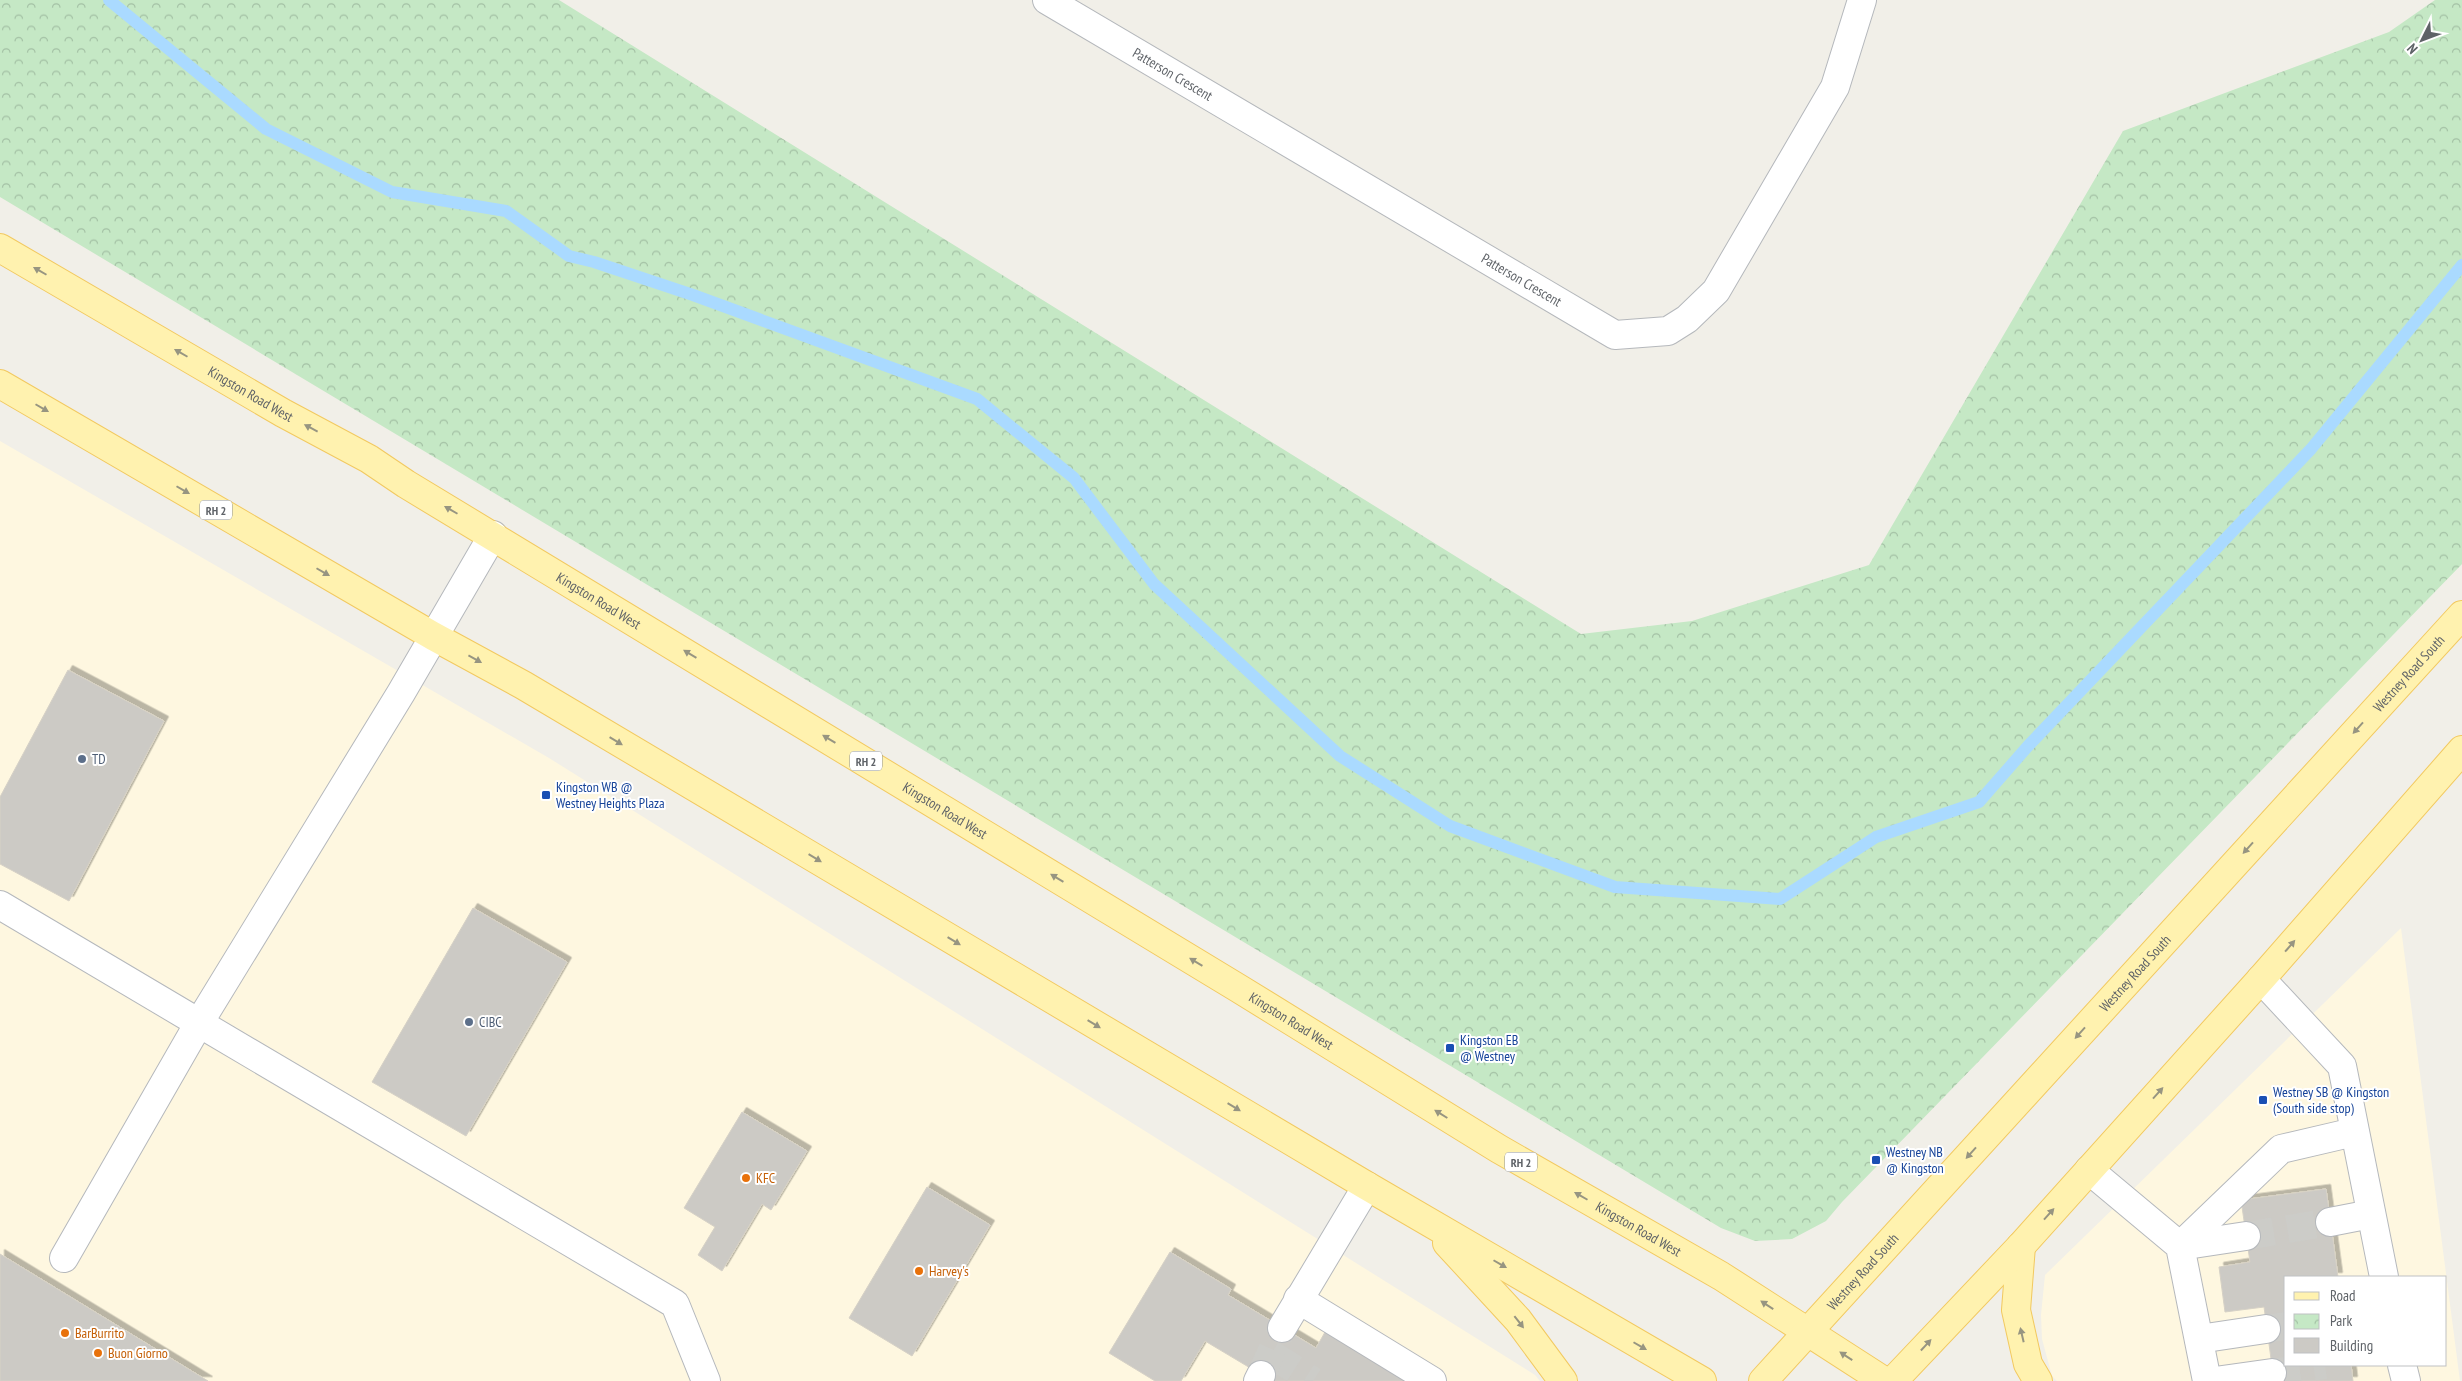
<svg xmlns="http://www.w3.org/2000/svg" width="2462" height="1381" font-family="'PT Sans Narrow',sans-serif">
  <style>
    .commercial { fill: #fef7e0; fill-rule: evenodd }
    .park { fill: url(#park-crowns) }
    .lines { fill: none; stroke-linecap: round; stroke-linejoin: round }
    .stream { stroke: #aadaff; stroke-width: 12 }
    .building { fill: #cccac5; stroke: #d6d1c6; filter: url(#shadow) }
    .minor-tunnel { stroke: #ccccc8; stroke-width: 28; stroke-dasharray: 28 14; stroke-linecap: butt }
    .minor-casing { stroke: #b5b8bc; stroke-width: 30 }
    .major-casing { stroke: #f2c960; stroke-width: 30 }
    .minor { stroke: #fff; stroke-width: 28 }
    .major { stroke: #fff2af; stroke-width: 28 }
    .oneway { fill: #979581 }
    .service-dot { fill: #5c6f8a; stroke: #fff; stroke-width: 2 }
    .transit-dot { fill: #1a4fb4; stroke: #fff; stroke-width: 2 }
    .food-dot { fill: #e8710a; stroke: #fff; stroke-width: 2 }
    .labels { text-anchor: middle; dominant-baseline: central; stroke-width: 4; stroke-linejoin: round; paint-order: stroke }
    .shield { fill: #fff; stroke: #8f9295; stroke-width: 1 }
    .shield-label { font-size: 12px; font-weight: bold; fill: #5f6368 }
    .street-label { font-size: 14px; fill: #5f6368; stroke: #fff }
    .service-label { font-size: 14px; fill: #4e5e75; stroke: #fff; text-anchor: start }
    .transit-label { font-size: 14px; fill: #164399; stroke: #fff; text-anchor: start }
    .food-label { font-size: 14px; fill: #c56008; stroke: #fff; text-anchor: start }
  </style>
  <defs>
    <pattern id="park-crowns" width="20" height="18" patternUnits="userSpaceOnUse" patternTransform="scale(1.25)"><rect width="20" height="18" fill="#c5e8c5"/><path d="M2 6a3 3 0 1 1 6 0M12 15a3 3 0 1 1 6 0" fill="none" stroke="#a3c0a4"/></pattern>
    <filter id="shadow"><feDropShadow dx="4.5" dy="-4.5" stdDeviation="0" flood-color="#0004"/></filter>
  </defs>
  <rect width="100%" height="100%" fill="#f1efe8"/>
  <!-- commercial -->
  <g class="commercial">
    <path d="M 0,441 L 549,758 L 1535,1375 L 1540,1381 L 0,1381 Z"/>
    <path d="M 2401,928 L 2460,1381 L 2057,1381 L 2052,1376 L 2042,1339 L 2041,1315 L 2045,1275 ZM 2286,1277 L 2446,1277 L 2446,1365 L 2286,1365 Z"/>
  </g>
  <!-- park -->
  <path class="park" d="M 0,0 L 559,0 L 1581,634 L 1692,621 L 1869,565 L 2123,131 L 2389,32 L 2435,0 L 2462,0 L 2462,564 L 1842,1202 L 1826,1221 L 1792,1239 L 1755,1241 L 1721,1228 L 0,197 Z"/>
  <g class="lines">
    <!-- stream -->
    <path class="stream" d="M 109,0 L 266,129 L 392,192 L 506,211 L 569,256 L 594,262 L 693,295 L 977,399 L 1074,478 L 1154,584 L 1340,756 L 1450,826 L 1615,887 L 1780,899 L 1876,837 L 1979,802 L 2028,746 L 2311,449 L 2462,265"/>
  </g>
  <!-- building -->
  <g class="building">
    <path d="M 68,670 L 164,721 L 69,901 L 0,864 L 0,797 Z"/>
    <path d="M 473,908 L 567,962 L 466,1136 L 372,1082 Z"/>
    <path d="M 742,1112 L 807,1151 L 771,1210 L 762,1204 L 722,1271 L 698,1255 L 715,1227 L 684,1208 Z"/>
    <path d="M 927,1187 L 990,1225 L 912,1356 L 849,1318 Z"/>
    <path d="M 2326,1189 L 2338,1277 L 2286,1277 L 2286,1365 L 2351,1365 L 2353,1381 L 2274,1381 L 2264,1307 L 2225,1312 L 2219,1267 L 2250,1262 L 2241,1200 Z"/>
    <path d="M 1170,1252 L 1231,1289 L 1228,1295 L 1316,1348 L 1329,1325 L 1415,1381 L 1272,1381 L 1205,1341 L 1181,1381 L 1155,1381 L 1109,1353 Z"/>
    <path d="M 0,1254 L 208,1381 L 0,1381 Z"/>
  </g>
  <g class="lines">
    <!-- minor-tunnel -->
    <g class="minor-tunnel">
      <path d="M 2246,1236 L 2330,1222"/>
      <path d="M 2266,1329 L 2286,1326"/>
      <path d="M 1271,1354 L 1313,1381"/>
      <path d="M 2272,1373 L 2325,1365"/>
      <path d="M 1261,1375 L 1282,1328"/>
    </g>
    <defs>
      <g id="minor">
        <path id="s1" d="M 1047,0 L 1615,335 L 1668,331 L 1687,319 L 1716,291 L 1835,87 L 1862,0"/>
        <path d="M 493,535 L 401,693 L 199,1023 L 675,1304 L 706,1381"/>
        <path d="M 0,905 L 199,1023 L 64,1258"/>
        <path d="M 2261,979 L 2342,1066 L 2384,1277"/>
        <path d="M 2089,1170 L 2180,1246 L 2207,1381"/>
        <path d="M 2330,1222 L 2371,1214"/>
        <path d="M 2180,1246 L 2281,1149 L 2354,1132"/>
        <path d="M 2180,1246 L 2246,1236"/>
        <path d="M 1298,1299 L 1432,1381"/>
        <path d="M 1282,1328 L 1367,1186"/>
        <path d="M 2199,1339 L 2266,1329"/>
        <path d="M 2402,1365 L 2406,1381"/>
        <path d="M 1258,1381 L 1261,1375"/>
        <path d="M 2215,1381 L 2272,1373"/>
      </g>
      <g id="major">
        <path id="s2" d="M 0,248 L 283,413 L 369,459 L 406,484 L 1238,988 L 1499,1149 L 1721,1276 L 1884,1381"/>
        <path d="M 0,384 L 433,636 L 523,685 L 1367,1186 L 1702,1381"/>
        <path d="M 1447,1243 L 1518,1320 L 1563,1381"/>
        <path d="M 2021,1246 L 2016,1310 L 2028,1364 L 2038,1381"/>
        <path id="s3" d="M 1763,1381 L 2462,615"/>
        <path d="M 1893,1381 L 2021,1246 L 2261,979 L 2462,750"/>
      </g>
    </defs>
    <!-- minor casing -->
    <use href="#minor" class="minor-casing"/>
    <!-- major casing -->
    <use href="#major" class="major-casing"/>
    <!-- minor -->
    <use href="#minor" class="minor"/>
    <!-- major -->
    <use href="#major" class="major"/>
  </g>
  <!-- one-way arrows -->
  <defs><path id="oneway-solid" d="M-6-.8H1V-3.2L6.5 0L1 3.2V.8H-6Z" transform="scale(1.25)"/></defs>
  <g class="oneway">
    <use href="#oneway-solid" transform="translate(40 271) rotate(-150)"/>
    <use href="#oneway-solid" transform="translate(181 353) rotate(-150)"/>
    <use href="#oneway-solid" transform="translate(42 408) rotate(30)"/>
    <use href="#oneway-solid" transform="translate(311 428) rotate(-152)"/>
    <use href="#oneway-solid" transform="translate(183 490) rotate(30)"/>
    <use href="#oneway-solid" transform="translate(451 510) rotate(-150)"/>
    <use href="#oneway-solid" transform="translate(323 572) rotate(30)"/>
    <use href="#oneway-solid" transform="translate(690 654) rotate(-149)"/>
    <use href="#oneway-solid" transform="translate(475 659) rotate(29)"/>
    <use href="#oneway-solid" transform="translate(2358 728) rotate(132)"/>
    <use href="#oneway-solid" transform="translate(829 739) rotate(-149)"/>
    <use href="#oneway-solid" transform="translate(616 741) rotate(31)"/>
    <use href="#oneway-solid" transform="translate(2248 848) rotate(132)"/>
    <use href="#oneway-solid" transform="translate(815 858) rotate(31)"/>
    <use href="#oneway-solid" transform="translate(1057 878) rotate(-149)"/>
    <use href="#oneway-solid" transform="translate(954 941) rotate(31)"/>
    <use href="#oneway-solid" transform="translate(2290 946) rotate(-49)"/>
    <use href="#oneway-solid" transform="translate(1196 962) rotate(-149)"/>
    <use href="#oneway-solid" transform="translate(1094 1024) rotate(31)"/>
    <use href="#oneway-solid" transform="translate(2080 1033) rotate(132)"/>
    <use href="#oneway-solid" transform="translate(2158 1093) rotate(-48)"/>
    <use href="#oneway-solid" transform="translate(1234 1107) rotate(31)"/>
    <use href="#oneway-solid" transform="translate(1441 1114) rotate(-148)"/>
    <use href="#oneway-solid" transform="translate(1971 1153) rotate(132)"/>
    <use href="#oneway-solid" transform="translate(1581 1196) rotate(-150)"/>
    <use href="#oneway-solid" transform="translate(2049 1214) rotate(-48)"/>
    <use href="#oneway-solid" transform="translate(1500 1264) rotate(30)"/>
    <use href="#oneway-solid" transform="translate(1767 1305) rotate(-147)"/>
    <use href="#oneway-solid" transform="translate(1519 1322) rotate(52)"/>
    <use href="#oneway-solid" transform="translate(2022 1335) rotate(-103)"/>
    <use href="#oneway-solid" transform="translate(1926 1345) rotate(-47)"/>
    <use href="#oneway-solid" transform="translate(1640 1346) rotate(30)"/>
    <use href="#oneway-solid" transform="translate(1846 1356) rotate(-147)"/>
  </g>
  <!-- markers -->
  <g class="service-dot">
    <circle cx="82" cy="759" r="5"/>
    <circle cx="469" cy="1022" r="5"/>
  </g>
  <g class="transit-dot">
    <rect x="541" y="790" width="10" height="10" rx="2.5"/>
    <rect x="1445" y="1043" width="10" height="10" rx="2.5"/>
    <rect x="2258" y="1095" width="10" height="10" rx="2.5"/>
    <rect x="1871" y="1155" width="10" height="10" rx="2.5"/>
  </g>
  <g class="food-dot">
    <circle cx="746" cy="1178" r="5"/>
    <circle cx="919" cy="1271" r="5"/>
    <circle cx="65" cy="1333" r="5"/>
    <circle cx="98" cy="1353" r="5"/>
  </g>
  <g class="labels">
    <!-- shield labels -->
    <g class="shield">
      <rect x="200" y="500.5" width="32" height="19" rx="4"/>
      <rect x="850" y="751.5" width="32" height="19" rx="4"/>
      <rect x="1505" y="1152.5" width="32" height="19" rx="4"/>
    </g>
    <g class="shield-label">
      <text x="216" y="510">RH 2</text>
      <text x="866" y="761">RH 2</text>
      <text x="1521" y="1162">RH 2</text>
    </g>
    <!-- street labels -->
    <g class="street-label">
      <text stroke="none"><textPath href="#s1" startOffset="146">Patterson Crescent</textPath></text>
      <text stroke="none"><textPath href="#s1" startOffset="551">Patterson Crescent</textPath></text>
      <text stroke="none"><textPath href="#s2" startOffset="290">Kingston Road West</textPath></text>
      <text stroke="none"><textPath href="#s2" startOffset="695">Kingston Road West</textPath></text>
      <text stroke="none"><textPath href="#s3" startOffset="958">Westney Road South</textPath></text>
      <text stroke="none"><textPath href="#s2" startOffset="1100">Kingston Road West</textPath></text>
      <text stroke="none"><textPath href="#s3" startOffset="552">Westney Road South</textPath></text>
      <text stroke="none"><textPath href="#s2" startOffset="1505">Kingston Road West</textPath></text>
      <text stroke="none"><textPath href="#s2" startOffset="1910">Kingston Road West</textPath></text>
      <text stroke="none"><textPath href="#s3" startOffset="148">Westney Road South</textPath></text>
    </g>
    <!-- service labels -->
    <g class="service-label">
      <text x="92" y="759">TD</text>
      <text x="479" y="1022">CIBC</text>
    </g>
    <!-- transit labels -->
    <g class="transit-label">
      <text x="556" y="787">Kingston WB @<tspan x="556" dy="16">Westney Heights Plaza</tspan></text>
      <text x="1460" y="1040">Kingston EB<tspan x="1460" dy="16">@ Westney</tspan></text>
      <text x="2273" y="1092">Westney SB @ Kingston<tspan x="2273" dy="16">(South side stop)</tspan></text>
      <text x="1886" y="1152">Westney NB<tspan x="1886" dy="16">@ Kingston</tspan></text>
    </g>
    <!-- food labels -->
    <g class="food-label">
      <text x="756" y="1178">KFC</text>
      <text x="929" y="1271">Harvey's</text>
      <text x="75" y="1333">BarBurrito</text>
      <text x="108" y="1353">Buon Giorno</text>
    </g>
  </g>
  <!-- legend -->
  <rect x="2284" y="1276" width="162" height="90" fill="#ffffff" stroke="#bfc1c3"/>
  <rect x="2294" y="1292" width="25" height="8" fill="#fff2af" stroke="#bfc1c3"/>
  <text x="2330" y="1301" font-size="15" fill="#5f6368">Road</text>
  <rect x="2294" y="1314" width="25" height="15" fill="url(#park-crowns)" stroke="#bfc1c3"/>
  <text x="2330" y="1326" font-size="15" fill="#5f6368">Park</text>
  <rect x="2294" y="1338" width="25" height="15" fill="#cccac5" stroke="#bfc1c3"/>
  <text x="2330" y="1351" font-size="15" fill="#5f6368">Building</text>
  <!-- north arrow -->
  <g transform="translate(2422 40) rotate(228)" stroke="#ffffff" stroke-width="4" paint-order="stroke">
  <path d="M0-4L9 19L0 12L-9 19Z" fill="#5f6368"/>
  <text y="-8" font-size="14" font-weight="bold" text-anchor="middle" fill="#5f6368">N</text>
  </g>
</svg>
